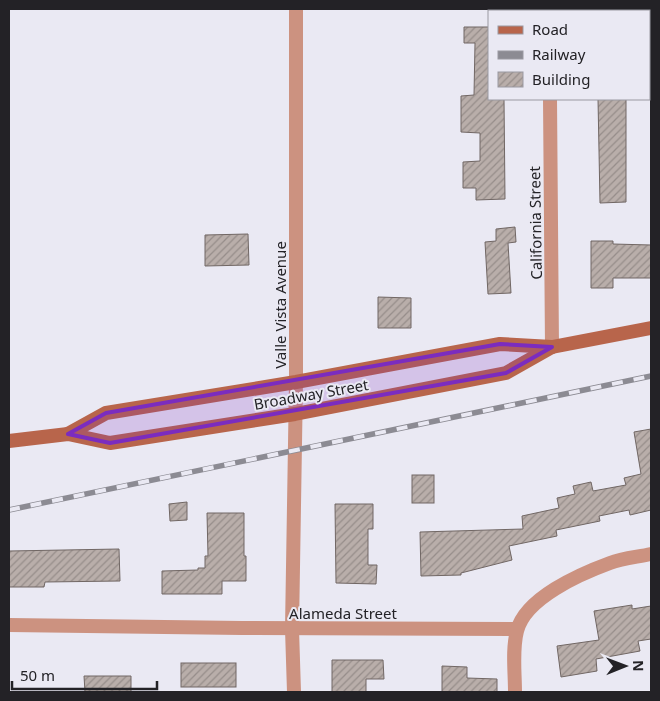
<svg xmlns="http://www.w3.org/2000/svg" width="660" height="701" font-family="'Noto Sans',sans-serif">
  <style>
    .building { fill: url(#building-hatch); stroke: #716764 }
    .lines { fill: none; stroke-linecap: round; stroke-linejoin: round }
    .minor { stroke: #cc9280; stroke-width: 14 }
    .tertiary { stroke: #cc9280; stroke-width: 14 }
    .secondary { stroke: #b8654b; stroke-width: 14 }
    .rail-casing { stroke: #8c8b93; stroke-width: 5.5 }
    .rail { stroke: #eae9f3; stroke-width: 4; stroke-dasharray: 11; stroke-linecap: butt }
    .marked { fill: #7b2cbf; fill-opacity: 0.2; stroke: #7b2cbf; stroke-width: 4; stroke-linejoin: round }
    .labels { text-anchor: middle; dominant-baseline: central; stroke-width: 4; stroke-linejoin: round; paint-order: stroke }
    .street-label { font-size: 15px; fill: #232226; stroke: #eae9f3 }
  </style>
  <defs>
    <pattern id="building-hatch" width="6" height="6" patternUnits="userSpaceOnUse" patternTransform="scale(1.25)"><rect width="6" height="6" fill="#b9aeaa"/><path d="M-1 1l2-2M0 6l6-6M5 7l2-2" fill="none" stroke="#968d8a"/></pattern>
  </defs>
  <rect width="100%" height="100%" fill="#eae9f3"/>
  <!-- building -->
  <g class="building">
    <path d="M 464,27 L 489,27 L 489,99 L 504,99 L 505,199 L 476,200 L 476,188 L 463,188 L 463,162 L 480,161 L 480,133 L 461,132 L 461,96 L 474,95 L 475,43 L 464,43 Z"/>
    <path d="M 598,99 L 626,99 L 626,202 L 600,203 Z"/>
    <path d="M 515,227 L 516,242 L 508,243 L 511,293 L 488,294 L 485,242 L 496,241 L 496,229 Z"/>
    <path d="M 248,234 L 249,265 L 205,266 L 205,235 Z"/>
    <path d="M 591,241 L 613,241 L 613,244 L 651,245 L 651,278 L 613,278 L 613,288 L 591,288 Z"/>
    <path d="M 378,297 L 411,298 L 411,328 L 378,328 Z"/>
    <path d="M 651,429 L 651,510 L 630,515 L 629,510 L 599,516 L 600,521 L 556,530 L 557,536 L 509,546 L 512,560 L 461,573 L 461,575 L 421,576 L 420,532 L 523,529 L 522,516 L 559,508 L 557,498 L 575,494 L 573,486 L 591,482 L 593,491 L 626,485 L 624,478 L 641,474 L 634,432 Z"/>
    <rect x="412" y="475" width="22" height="28"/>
    <path d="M 187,502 L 187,520 L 170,521 L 169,504 Z"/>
    <path d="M 335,504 L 373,504 L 373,529 L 368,529 L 368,565 L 377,565 L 376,584 L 336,583 Z"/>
    <path d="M 207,513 L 244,513 L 244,556 L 246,556 L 246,581 L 222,581 L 222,594 L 162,594 L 162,571 L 198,570 L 198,568 L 205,568 L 205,556 L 208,556 Z"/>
    <path d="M 119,549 L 120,581 L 45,582 L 44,587 L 9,587 L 9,551 Z"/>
    <path d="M 632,605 L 632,609 L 651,606 L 651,639 L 638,641 L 640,651 L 596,659 L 597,671 L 561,677 L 557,646 L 599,640 L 594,611 Z"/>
    <path d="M 332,660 L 383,660 L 384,679 L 366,679 L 366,692 L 332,692 Z"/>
    <rect x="181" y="663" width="55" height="24"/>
    <path d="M 442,666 L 467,667 L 467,678 L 497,679 L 497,692 L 442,692 Z"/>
    <path d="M 84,676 L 131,676 L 131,692 L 85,692 Z"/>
  </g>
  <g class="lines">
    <!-- minor -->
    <g class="minor">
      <path d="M 548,9 L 548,11"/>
      <path d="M 550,99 L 552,347"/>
      <path d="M 9,625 L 242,628 L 517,629"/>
      <path d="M 515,692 C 515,672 512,650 517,631 C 525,598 580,574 610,563 C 623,558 638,557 651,554"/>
    </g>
    <!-- tertiary -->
    <path class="tertiary" d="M 294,692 L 292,629 L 296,382 L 296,9"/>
    <!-- secondary -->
    <g class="secondary">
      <path d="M 68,434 L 106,413 L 296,382 L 500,344 L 552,347 L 651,328"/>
      <path d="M 9,441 L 68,434 L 110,443 L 295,414 L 506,373 L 552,347"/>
    </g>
    <defs>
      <path id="rail" d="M 9,510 L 651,376"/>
    </defs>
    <!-- rail casing -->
    <use href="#rail" class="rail-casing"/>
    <!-- rail -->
    <use href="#rail" class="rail"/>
  </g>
  <!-- marked area -->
  <path class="marked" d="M 500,344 L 552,347 L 506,373 L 110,443 L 68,434 L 106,413 Z"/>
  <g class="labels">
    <!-- street labels -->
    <g class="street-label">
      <text transform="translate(535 223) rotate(-91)">California Street</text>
      <text transform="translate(280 305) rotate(-90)">Valle Vista Avenue</text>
      <text transform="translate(311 394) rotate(-10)">Broadway Street</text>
      <text x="343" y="613">Alameda Street</text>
    </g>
  </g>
  <!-- border -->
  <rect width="660" height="701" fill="none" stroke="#232226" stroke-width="20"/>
  <!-- legend -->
  <rect x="488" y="10" width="162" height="90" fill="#eae9f3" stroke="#9a99a1"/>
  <rect x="498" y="26" width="25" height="8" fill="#b8654b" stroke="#9a99a1"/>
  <text x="532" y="35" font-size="15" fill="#232226">Road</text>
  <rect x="498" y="51" width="25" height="8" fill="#8c8b93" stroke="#9a99a1"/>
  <text x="532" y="60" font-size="15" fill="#232226">Railway</text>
  <rect x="498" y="72" width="25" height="15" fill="url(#building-hatch)" stroke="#9a99a1"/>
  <text x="532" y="85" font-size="15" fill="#232226">Building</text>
  <!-- north arrow -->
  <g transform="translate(625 666) rotate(89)" stroke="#eae9f3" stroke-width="4" paint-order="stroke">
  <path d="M0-4L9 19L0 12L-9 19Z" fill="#232226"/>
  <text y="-8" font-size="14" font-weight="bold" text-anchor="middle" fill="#232226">N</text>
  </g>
  <!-- scale -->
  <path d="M12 681v8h145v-8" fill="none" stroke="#232226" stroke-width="2.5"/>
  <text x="20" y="681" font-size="15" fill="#232226" stroke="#eae9f3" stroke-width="4" paint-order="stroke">50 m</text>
</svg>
